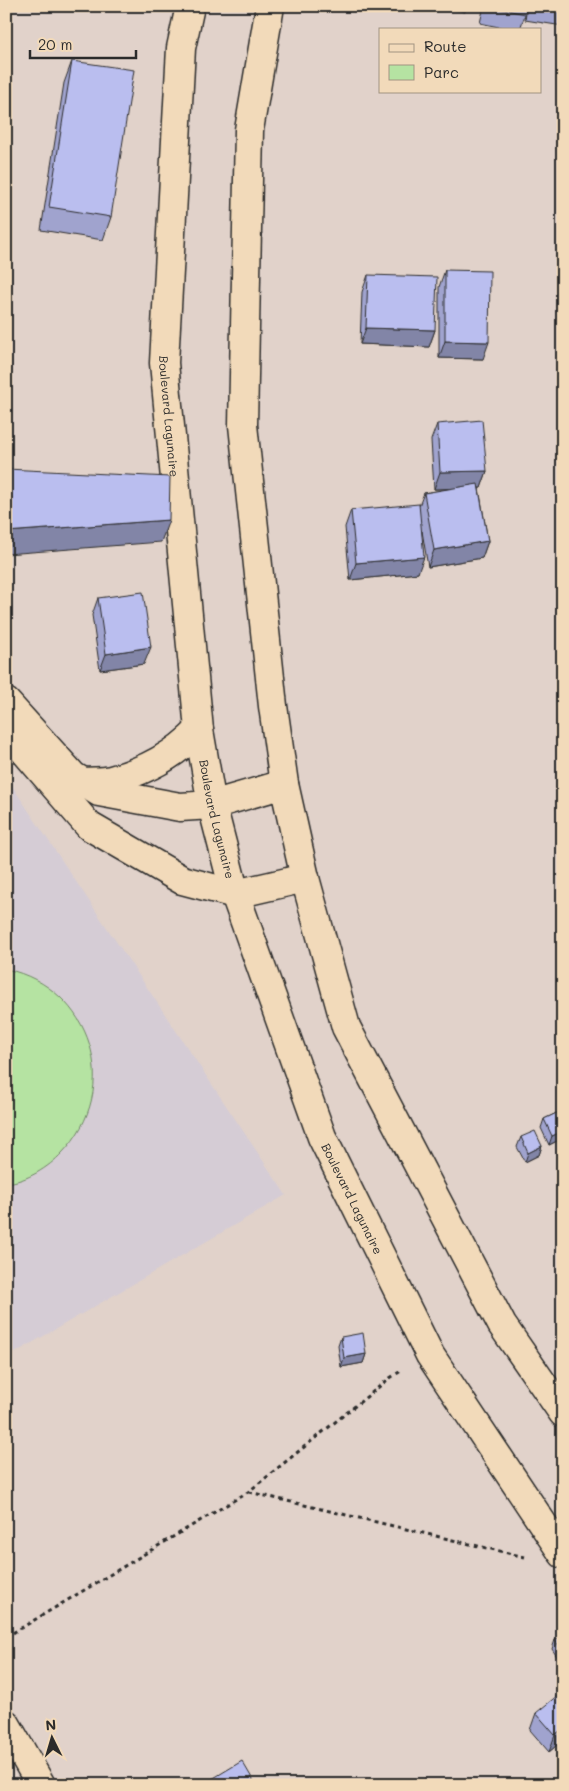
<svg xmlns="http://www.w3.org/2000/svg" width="569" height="1791" font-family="Mali,sans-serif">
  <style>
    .built { fill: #d5ccd5 }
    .green { fill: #b5e3a2; stroke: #708766 }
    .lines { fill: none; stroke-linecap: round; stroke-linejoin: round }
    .minor-casing { stroke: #2b2b2b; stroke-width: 31 }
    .tertiary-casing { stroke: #2b2b2b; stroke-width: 31 }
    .secondary-casing { stroke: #2b2b2b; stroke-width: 31 }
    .path { stroke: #2b2b2b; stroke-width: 3; stroke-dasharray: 4 4; stroke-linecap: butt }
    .minor { stroke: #f2daba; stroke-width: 28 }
    .tertiary { stroke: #f2daba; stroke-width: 28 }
    .secondary { stroke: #f2daba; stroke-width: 28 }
    .wall { fill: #a0a3ce; stroke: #2b2b2b }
    .shaded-wall { fill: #8285a7; stroke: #2b2b2b }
    .building { fill: #babeef; stroke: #2b2b2b }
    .labels { text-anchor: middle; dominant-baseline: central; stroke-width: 4; stroke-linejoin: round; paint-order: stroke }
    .street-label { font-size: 12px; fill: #2b2b2b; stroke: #f2daba }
  </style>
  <rect width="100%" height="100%" fill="#e1d2ca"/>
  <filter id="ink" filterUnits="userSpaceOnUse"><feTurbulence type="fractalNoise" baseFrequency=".02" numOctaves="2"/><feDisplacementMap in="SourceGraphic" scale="10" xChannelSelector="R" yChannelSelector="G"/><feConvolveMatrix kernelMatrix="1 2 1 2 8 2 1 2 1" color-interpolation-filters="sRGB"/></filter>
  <g filter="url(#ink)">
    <!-- built -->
    <path class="built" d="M 6,777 L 286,1195 L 6,1358 Z"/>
    <!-- green -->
    <path class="green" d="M 6,969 C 92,988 124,1089 62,1153 C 48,1168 27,1181 6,1183 Z"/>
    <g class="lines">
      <defs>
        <path id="minor" d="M 6,1724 L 41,1785"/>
        <g id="tertiary">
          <path d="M 6,702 L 73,776 L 99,792 L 180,807 L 212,805 L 284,784"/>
          <path d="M 6,727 L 15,740 L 89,826 L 182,880 L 235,894 L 305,878"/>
        </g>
        <g id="secondary">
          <path id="s1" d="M 190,6 L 181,48 L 164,363 L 199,730 L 212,805 L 235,894 L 322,1137 L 430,1355 L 563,1554"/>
          <path d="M 270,6 L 249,130 L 243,425 L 273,706 L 284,784 L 305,878 L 346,1027 L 502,1325 L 563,1413"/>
          <path d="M 84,782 C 93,781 103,782 111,780 C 146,771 174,756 199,730"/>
        </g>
      </defs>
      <!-- minor casing -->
      <use href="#minor" class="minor-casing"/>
      <!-- tertiary casing -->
      <use href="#tertiary" class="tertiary-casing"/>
      <!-- secondary casing -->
      <use href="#secondary" class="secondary-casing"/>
      <!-- path -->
      <g class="path">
        <path d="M 249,1492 L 525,1557"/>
        <path d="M 6,1637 L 248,1492 L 390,1378 L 401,1371"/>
      </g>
      <!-- minor -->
      <use href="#minor" class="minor"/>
      <!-- tertiary -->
      <use href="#tertiary" class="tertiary"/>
      <!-- secondary -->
      <use href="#secondary" class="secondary"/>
    </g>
    <!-- wall -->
    <g class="wall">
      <path d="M 441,6 L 467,6 L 465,12 Z"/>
      <path d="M 484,6 L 563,6 L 563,26 L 525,20 L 526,12 L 520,29 L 508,29 L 480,23 Z"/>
      <path d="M 72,61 L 111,217 L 103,240 L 41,230 L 64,83 Z"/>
      <path d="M 445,270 L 483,359 L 439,358 L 439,287 Z"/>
      <path d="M 368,275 L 435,330 L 429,347 L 360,344 L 362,292 Z"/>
      <path d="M 437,424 L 487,471 L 481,488 L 479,488 L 488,541 L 482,558 L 428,567 L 422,531 L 418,573 L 350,580 L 345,527 L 351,510 L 419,506 L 424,493 L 450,489 L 434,489 L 431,440 Z"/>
      <path d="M 98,598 L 144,664 L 100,670 L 92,615 Z"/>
      <path d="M 563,1110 L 563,1138 L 549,1145 L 541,1128 L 544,1119 Z"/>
      <path d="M 521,1137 L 542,1146 L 539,1155 L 525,1162 L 517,1147 Z"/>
      <path d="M 563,1196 L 563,1219 L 555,1209 L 559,1200 Z"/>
      <path d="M 563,1232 L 563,1240 L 561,1237 Z"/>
      <path d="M 341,1337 L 366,1354 L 363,1363 L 341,1367 L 338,1346 Z"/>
      <path d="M 563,1635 L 563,1666 L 552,1649 L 555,1640 Z"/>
      <path d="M 536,1713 L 563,1740 L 549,1752 L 530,1730 Z"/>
    </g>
    <!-- shaded-wall -->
    <g class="shaded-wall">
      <path d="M 366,328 L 435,330 L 429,347 L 360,344 Z"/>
      <path d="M 445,341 L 489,342 L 483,359 L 439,358 Z"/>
      <path d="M 487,471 L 481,488 L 434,489 L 440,472 Z"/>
      <path d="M 169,520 L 161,542 L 6,554 L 6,532 Z"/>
      <path d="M 488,541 L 482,558 L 428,567 L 434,550 Z"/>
      <path d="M 424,557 L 418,573 L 350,580 L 356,563 Z"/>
      <path d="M 151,647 L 144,664 L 100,670 L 106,654 Z"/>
      <path d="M 563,1131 L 563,1138 L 549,1145 L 552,1136 Z"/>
      <path d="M 542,1146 L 539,1155 L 525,1162 L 528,1153 Z"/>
      <path d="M 366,1354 L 363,1363 L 341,1367 L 344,1358 Z"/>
      <path d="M 563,1728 L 563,1740 L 549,1752 L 555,1735 Z"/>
    </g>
    <!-- building -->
    <g class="building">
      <path d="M 488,6 L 527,6 L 525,14 Z"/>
      <path d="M 549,6 L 563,6 L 563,9 Z"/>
      <path d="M 72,61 L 134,70 L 111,217 L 49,207 Z"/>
      <path d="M 445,270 L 490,271 L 489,342 L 445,341 Z"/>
      <path d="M 368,275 L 437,277 L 435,330 L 366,328 Z"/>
      <path d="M 482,420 L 487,471 L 440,472 L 437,424 Z"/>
      <path d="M 6,469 L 170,477 L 169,520 L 6,532 Z"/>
      <path d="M 478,484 L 488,541 L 434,550 L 424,493 Z"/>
      <path d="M 419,504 L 424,557 L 356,563 L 351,510 Z"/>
      <path d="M 143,592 L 151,647 L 106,654 L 98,598 Z"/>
      <path d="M 563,1110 L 563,1131 L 552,1136 L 544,1119 Z"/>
      <path d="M 535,1131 L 542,1146 L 528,1153 L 521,1137 Z"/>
      <path d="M 563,1196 L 563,1205 L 559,1200 Z"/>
      <path d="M 363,1333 L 366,1354 L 344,1358 L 341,1337 Z"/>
      <path d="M 563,1635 L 563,1652 L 555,1640 Z"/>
      <path d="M 563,1691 L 563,1728 L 555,1735 L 536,1713 Z"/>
      <path d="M 242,1761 L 256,1785 L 202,1785 Z"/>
    </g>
  </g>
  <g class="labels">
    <!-- street labels -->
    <g class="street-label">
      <text stroke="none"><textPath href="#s1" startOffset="412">Boulevard Lagunaire</textPath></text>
      <text stroke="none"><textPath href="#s1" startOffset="818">Boulevard Lagunaire</textPath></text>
      <text stroke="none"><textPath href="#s1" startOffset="1222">Boulevard Lagunaire</textPath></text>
    </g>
  </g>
  <!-- margin -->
  <rect width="569" height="1791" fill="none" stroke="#f2daba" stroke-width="25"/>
  <rect x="12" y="12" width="544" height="1766" fill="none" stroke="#2b2b2b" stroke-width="2" filter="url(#ink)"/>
  <!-- legend -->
  <rect x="379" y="28" width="162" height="65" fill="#f2daba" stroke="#a29481"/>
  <rect x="389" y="44" width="25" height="8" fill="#f2daba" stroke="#a29481"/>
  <text x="424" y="52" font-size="15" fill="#2b2b2b">Route</text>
  <rect x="389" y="65" width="25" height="15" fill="#b5e3a2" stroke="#a29481"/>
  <text x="424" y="78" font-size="15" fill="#2b2b2b">Parc</text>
  <!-- north arrow -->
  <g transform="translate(52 1738) rotate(355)" stroke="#f2daba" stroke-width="4" paint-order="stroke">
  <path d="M0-4L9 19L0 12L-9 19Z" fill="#2b2b2b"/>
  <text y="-8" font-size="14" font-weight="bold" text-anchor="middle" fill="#2b2b2b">N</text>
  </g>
  <!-- scale -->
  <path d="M30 50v8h106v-8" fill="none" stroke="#2b2b2b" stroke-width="2.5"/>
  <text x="38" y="50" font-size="15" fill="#2b2b2b" stroke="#f2daba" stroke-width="4" paint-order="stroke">20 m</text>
</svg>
